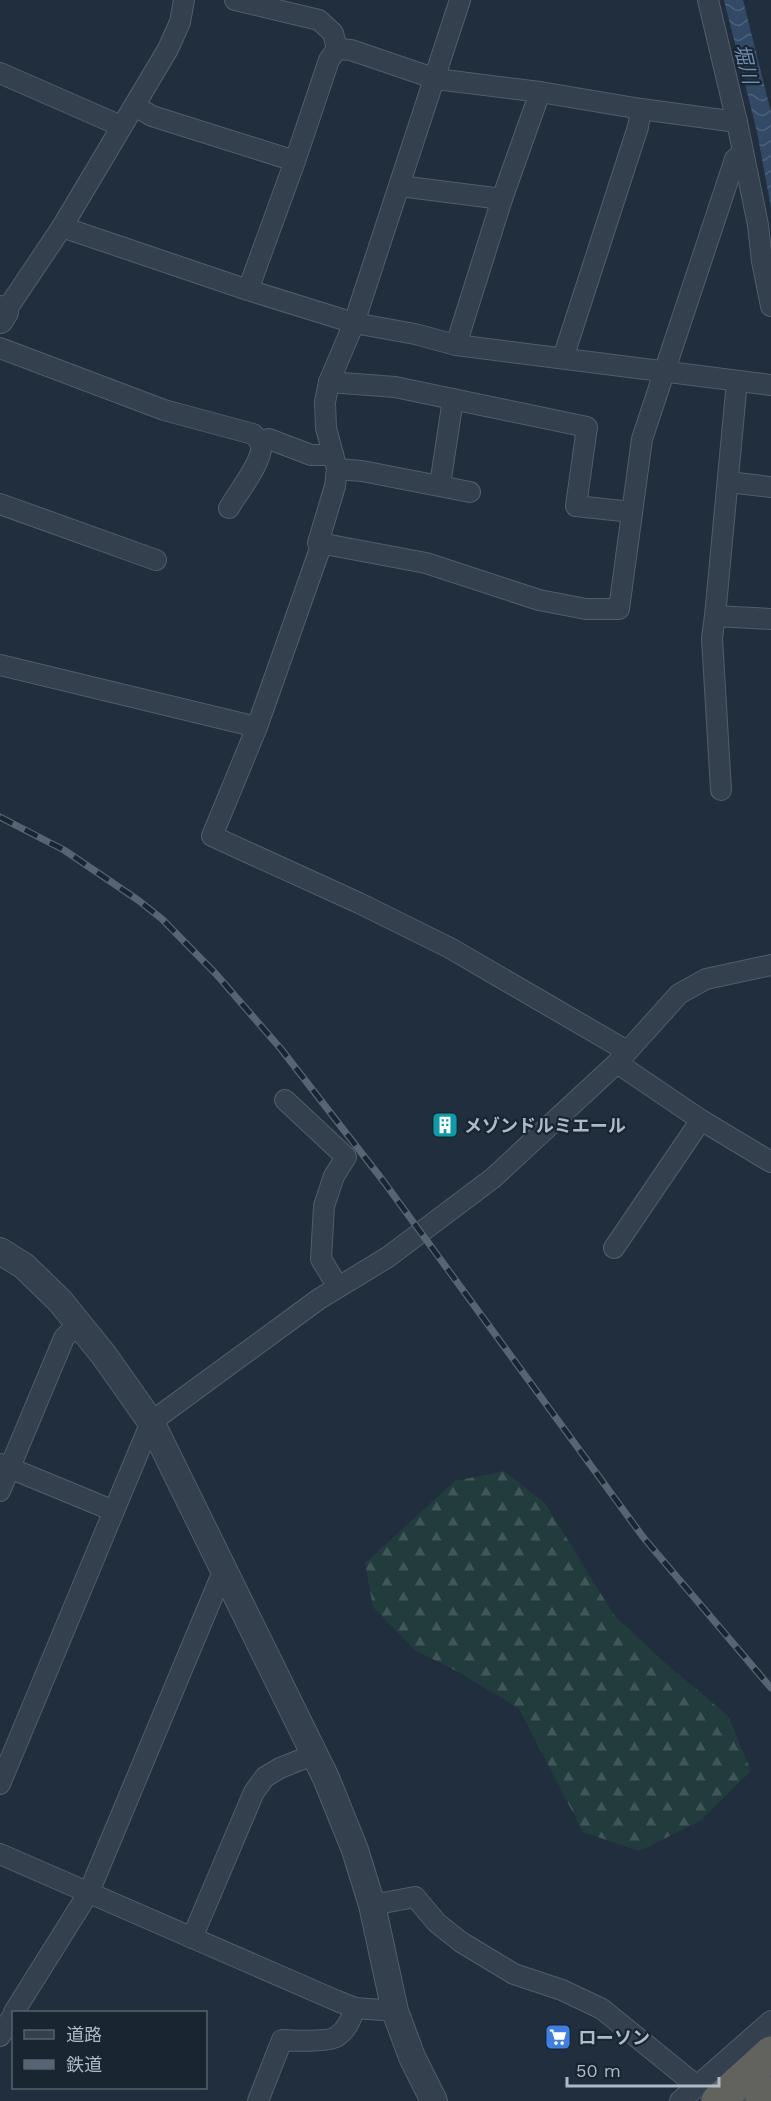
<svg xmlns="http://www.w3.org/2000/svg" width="771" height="2101" font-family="'Work Sans','Noto Sans JP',sans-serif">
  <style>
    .forest { fill: url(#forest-firs) }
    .water { fill: url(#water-waves) }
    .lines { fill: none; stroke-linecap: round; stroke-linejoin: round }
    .minor-casing { stroke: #525d6a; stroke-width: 22 }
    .tertiary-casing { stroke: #525d6a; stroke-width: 28 }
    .trunk-casing { stroke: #3f4a57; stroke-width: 36 }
    .minor { stroke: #34404d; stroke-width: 20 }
    .tertiary { stroke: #34404d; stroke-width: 26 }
    .trunk { stroke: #62625e; stroke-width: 33 }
    .rail-casing { stroke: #566474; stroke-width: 7 }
    .rail { stroke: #192531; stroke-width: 4.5; stroke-dasharray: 14; stroke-linecap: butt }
    .labels { text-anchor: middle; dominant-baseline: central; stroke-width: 4.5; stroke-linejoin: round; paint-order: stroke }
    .poi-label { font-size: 18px; font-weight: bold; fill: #afbac8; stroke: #192531; text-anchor: start }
    .water-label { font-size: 20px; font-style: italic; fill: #6d8daf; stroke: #192531 }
  </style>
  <defs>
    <pattern id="forest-firs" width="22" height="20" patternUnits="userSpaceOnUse" patternTransform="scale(1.5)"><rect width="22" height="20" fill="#223c3e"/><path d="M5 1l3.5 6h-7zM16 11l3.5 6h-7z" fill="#405658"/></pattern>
    <pattern id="water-waves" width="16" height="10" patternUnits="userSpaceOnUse" patternTransform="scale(1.5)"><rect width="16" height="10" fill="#324a66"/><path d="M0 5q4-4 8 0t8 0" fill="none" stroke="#4d627a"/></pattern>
  </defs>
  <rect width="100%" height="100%" fill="#202e3d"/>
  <!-- forest -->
  <path class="forest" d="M 504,1471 L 545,1503 L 614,1615 L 664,1662 L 728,1716 L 751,1771 L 700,1821 L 639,1851 L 583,1832 L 519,1709 L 460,1673 L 415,1650 L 373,1607 L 365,1563 L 455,1481 Z"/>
  <!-- water -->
  <path class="water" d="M 724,0 L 743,0 L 771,112 L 771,208 L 757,132 Z"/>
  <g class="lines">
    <defs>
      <g id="minor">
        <path d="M 235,0 L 319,20 L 333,33 L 337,49"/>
        <path d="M 460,0 L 354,323 L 329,382 L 325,402 L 326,428 L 337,469 L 335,486 L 318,543 L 321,546 L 257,727 L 212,836 L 359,903 L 450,948 L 627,1051"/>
        <path d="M 708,0 L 737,122 L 758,225 L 762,261 L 771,306"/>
        <path d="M 0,73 L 121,126"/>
        <path d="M 540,92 L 641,109 L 638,127 L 563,358"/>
        <path d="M 135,106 L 152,116 L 295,161 L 248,290"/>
        <path d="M 641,109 L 737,122"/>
        <path d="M 295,161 L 329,60 L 337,49 L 351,50 L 436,79 L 540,92 L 502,199 L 400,186"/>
        <path d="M 62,227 L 248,290 L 354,323 L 415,334 L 456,345 L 771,385"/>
        <path d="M 5,312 L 62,227 L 168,49 L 180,22 L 184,0"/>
        <path d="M 456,345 L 502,199"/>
        <path d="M 0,348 L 164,410 L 253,434 C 257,438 260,440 261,446 C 263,461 237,494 229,508"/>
        <path d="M 329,382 L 395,387 L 587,427 L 576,506 L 632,512"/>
        <path d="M 260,442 L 269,439 L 311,455 L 333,455"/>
        <path d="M 337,469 L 362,471 L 470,492"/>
        <path d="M 728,482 L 771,487"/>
        <path d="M 440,485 L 453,399"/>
        <path d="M 0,504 L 156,560"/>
        <path d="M 321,546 L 330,545 L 426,563 L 539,600 L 586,609 L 619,609 L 642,439 L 735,159 L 743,153"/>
        <path d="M 715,616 L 737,381"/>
        <path d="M 0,665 L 257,727"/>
        <path d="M 721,790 L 712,638 L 715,616 L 771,619"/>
        <path d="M 285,1100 L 346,1157 L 334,1176 L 324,1206 L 321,1259 L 338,1287"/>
        <path d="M 701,1120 L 771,1162"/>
        <path d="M 614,1248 L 701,1120 L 617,1063"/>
        <path d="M 0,1464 L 114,1511"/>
        <path d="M 0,1491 L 64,1338 L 78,1324"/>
        <path d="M 0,1784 L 151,1422 L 319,1299 L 388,1257 L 493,1178 L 617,1063 L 679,994 L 706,979 L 771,965"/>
        <path d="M 0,1854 L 335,2000 L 355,2008 L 395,2011"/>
        <path d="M 372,1905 L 415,1897 L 437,1923 L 461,1942 L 514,1974 L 562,1990 L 602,2009 L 697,2086"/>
        <path d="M 192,1938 L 254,1792 L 265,1777 L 280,1768 L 315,1754"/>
        <path d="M 14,2012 L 89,1892 L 224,1569"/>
        <path d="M 0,2036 L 14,2014"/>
        <path d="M 258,2101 L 282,2040 C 293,2041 327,2042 336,2037 C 347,2030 351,2019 355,2008"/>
        <path d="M 680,2101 L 771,2021"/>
      </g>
      <g id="tertiary">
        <path d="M 0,309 L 5,312 L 0,320"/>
        <path d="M 0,1251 L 24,1266 L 60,1301 L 103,1354 L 151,1422 L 326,1778 L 355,1850 L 372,1905 L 395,2011 L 412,2057 L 434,2101"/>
      </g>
      <g id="trunk">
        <path d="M 718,2101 L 771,2053"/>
        <path d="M 762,2101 L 771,2093"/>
      </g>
    </defs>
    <!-- minor casing -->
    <use href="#minor" class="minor-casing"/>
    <!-- tertiary casing -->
    <use href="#tertiary" class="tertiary-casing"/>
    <!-- trunk casing -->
    <use href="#trunk" class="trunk-casing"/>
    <!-- minor -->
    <use href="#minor" class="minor"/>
    <!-- tertiary -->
    <use href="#tertiary" class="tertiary"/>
    <!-- trunk -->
    <use href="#trunk" class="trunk"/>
    <defs>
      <path id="rail" d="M 0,817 L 64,850 L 138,900 L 162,919 L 216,974 L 281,1049 L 384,1182 L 643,1537 L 771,1688"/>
    </defs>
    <!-- rail casing -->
    <use href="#rail" class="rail-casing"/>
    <!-- rail -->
    <use href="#rail" class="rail"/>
  </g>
  <!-- icons -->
  <defs>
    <symbol id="building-square" viewBox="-11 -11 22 22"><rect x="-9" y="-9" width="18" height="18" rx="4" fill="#0f9aa8" stroke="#192531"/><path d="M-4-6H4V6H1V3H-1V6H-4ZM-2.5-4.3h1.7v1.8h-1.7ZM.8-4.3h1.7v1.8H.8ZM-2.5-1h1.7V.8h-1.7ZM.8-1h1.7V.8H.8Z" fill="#fff"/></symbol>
    <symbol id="supermarket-square" viewBox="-11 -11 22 22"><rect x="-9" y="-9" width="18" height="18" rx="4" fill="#3f7fe0" stroke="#192531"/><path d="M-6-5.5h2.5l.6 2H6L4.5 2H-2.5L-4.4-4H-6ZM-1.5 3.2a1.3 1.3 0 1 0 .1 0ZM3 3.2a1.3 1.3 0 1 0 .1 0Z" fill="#fff"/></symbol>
  </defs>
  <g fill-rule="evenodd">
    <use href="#building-square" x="430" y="1110" width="30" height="30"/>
    <use href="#supermarket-square" x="543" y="2022" width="30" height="30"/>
  </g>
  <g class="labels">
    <!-- poi labels -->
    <g class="poi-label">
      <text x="464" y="1125">メゾンドルミエール</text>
      <text x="578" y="2037">ローソン</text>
    </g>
    <!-- water labels -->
    <g class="water-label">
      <text transform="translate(746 64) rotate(76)">堀川</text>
    </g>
  </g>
  <!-- legend -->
  <rect x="12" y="2011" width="195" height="78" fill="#192531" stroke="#55616d" stroke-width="1.5"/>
  <rect x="24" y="2030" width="30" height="9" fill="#34404d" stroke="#55616d" stroke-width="1.5"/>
  <text x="66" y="2041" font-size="18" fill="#afbac8">道路</text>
  <rect x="24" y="2060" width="30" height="9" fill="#566474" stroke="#55616d" stroke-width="1.5"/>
  <text x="66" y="2071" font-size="18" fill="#afbac8">鉄道</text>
  <!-- scale -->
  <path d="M567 2077v9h152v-9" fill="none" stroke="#afbac8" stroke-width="3"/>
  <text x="576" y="2077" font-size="18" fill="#afbac8" stroke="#192531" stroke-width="4.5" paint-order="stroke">50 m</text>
</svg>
